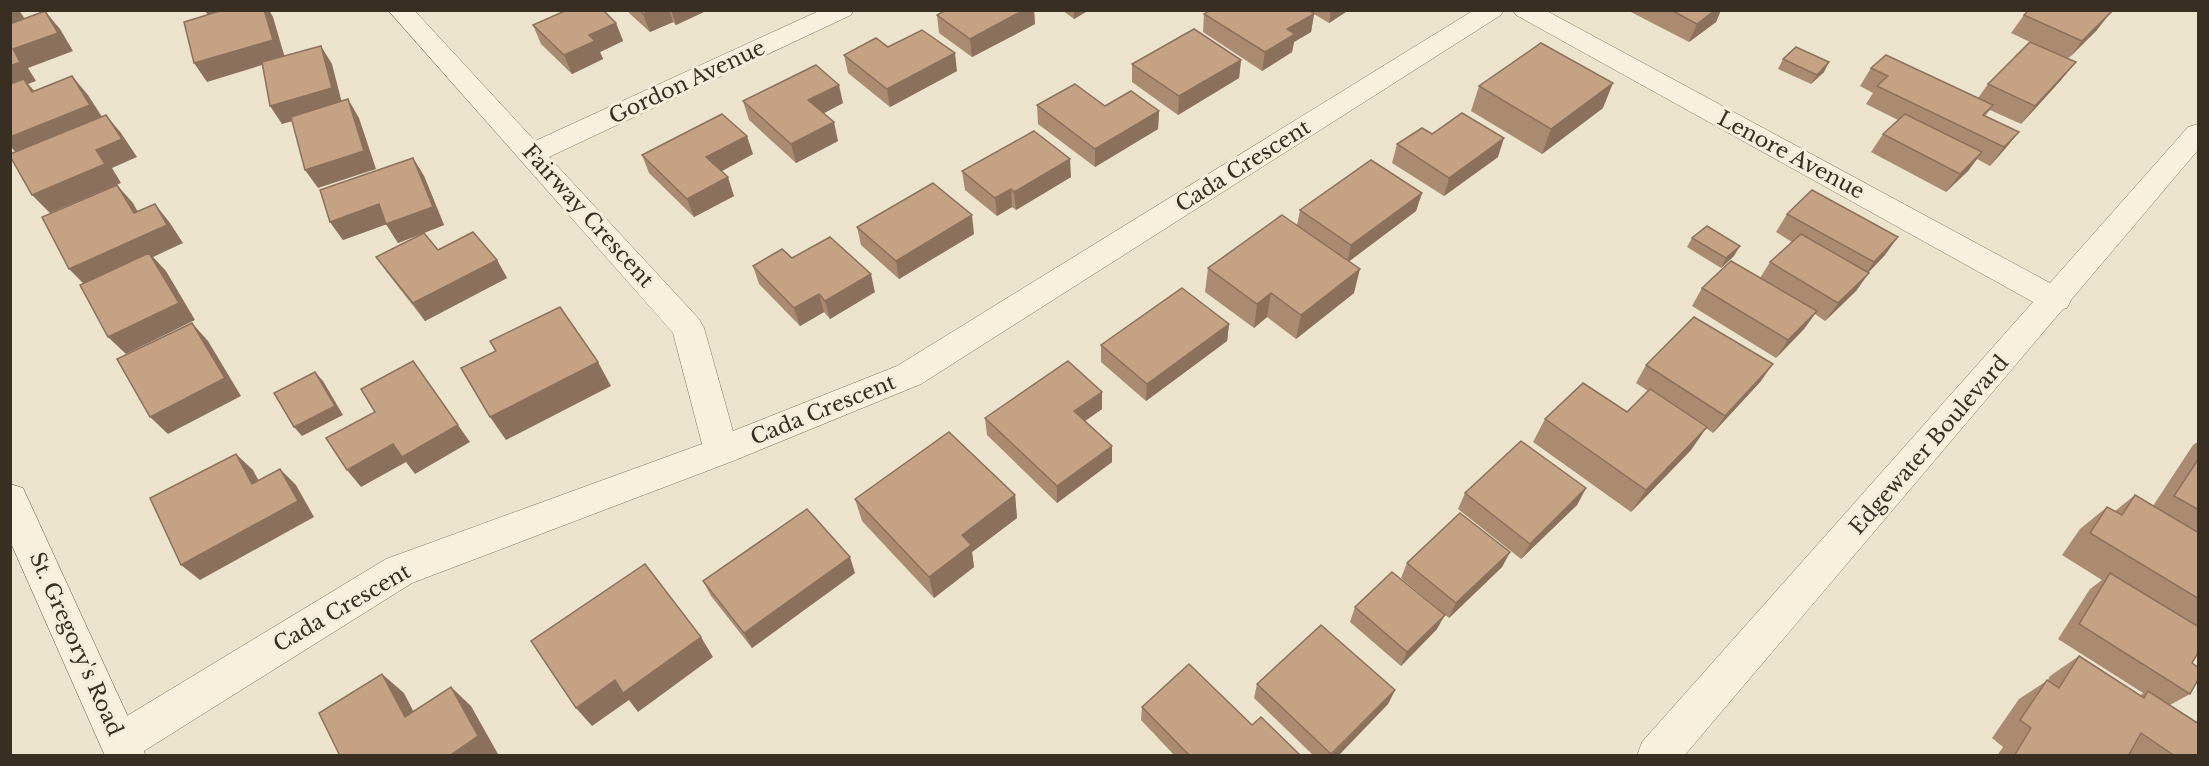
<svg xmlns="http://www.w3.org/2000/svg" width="2209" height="766" font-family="'Libre Baskerville',serif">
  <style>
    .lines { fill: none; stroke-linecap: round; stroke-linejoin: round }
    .street-casing { stroke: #877660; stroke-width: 1 }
    .secondary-casing { stroke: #695743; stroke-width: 1 }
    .street { fill: #f6f0dd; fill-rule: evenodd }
    .secondary { fill: #f6f0dd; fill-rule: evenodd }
    .wall { fill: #aa8b72 }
    .shaded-wall { fill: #8b715c }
    .building { fill: #c6a284; stroke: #8b715c; stroke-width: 1.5 }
    .labels { text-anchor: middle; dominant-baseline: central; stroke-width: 6; stroke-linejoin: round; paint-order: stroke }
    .street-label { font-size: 21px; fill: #392e22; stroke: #f3edda }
  </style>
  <rect width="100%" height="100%" fill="#ebe3cb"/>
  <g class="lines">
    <defs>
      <g id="street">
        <path d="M 388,10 L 414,10 L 535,141 L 821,10 L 854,10 L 851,15 L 549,157 L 699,319 L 704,328 L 733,431 L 897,366 L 1474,10 L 1504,10 L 1501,15 L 921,384 L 733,461 L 412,583 L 136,756 L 106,756 L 101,742 L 107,728 L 386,559 L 702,444 L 673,333 Z"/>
        <path d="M 1513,10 L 1545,10 L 2050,283 L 2188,127 L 2198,124 L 2198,150 L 2071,300 L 2067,308 L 2063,309 L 1684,756 L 1637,756 L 1642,742 L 2033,302 L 1516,15 Z"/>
      </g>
      <path id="secondary" d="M 10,484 L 23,488 L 146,756 L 105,756 L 10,541 Z"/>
    </defs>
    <!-- street casing -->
    <use href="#street" class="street-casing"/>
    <!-- secondary casing -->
    <use href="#secondary" class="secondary-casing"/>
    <!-- street -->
    <use href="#street" class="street"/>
    <!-- secondary -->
    <use href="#secondary" class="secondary"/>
  </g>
  <!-- wall -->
  <g class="wall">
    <path d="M 628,10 L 708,10 L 676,25 L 673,22 L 650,32 L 629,13 Z"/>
    <path d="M 946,10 L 1034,10 L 1035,24 L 972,57 L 939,33 L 937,15 Z"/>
    <path d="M 1062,10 L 1089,10 L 1074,19 Z"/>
    <path d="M 1211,10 L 1349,10 L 1329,23 L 1314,14 L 1311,32 L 1294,42 L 1292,52 L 1262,71 L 1203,32 L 1204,14 Z"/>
    <path d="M 1627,10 L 1721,10 L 1716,22 L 1689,42 Z"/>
    <path d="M 2024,15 L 2097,30 L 2068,58 L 2061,80 L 2021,124 L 1990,110 L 1985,116 L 2019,132 L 2004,150 L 1990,166 L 1977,159 L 1968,171 L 1946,192 L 1871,152 L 1883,134 L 1898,120 L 1866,104 L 1873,93 L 1860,86 L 1871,68 L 1978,98 L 1988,84 L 2030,42 L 2011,33 Z"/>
    <path d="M 616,23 L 623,41 L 600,52 L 603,59 L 572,74 L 541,44 L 533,25 Z"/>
    <path d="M 888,47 L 957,71 L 890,107 L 848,73 L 844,55 Z"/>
    <path d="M 1783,59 L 1824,72 L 1811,84 L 1778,69 Z"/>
    <path d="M 1241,60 L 1239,78 L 1178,115 L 1132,82 L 1132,64 Z"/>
    <path d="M 1479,86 L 1603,108 L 1542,154 L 1471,111 Z"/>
    <path d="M 743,101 L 843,103 L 823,113 L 838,141 L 796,163 L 749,120 Z"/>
    <path d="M 1037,105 L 1105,106 L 1159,111 L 1158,129 L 1095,167 L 1038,124 Z"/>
    <path d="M 1432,134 L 1498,157 L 1444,196 L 1392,163 L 1397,144 Z"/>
    <path d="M 753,154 L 721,171 L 734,196 L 694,217 L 649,173 L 642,155 Z"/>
    <path d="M 413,158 L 424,176 L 444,225 L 424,233 L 438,250 L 497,260 L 507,278 L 425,321 L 389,275 L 376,257 L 423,233 L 398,243 L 386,224 L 343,240 L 330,222 Z"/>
    <path d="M 962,171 L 1071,177 L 1016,210 L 1012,207 L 997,216 L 965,190 Z"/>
    <path d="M 1422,193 L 1416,211 L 1349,261 L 1354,293 L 1296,339 L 1267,317 L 1254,328 L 1205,292 L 1208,268 L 1297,225 L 1300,210 Z"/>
    <path d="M 1787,214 L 1885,255 L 1868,273 L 1856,291 L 1825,321 L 1815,314 L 1804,329 L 1776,358 L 1692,306 L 1702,288 L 1760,278 L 1770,262 L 1792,242 L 1776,232 Z"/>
    <path d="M 857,227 L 974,234 L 899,279 L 861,245 Z"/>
    <path d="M 1692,238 L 1734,256 L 1721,268 L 1687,247 Z"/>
    <path d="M 792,258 L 875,292 L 830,319 L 824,312 L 800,326 L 759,284 L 753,266 Z"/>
    <path d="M 1229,324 L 1227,341 L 1146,401 L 1101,362 L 1101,345 Z"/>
    <path d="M 1646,365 L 1761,381 L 1713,433 L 1706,428 L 1691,450 L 1631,512 L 1533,442 L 1545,419 L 1627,412 L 1648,391 L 1636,383 Z"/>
    <path d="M 1102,392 L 1102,409 L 1085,421 L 1112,446 L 1112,462 L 1057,503 L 987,435 L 985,418 Z"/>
    <path d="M 2199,441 L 2199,651 L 2192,663 L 2190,694 L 2170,705 L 2199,756 L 1997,756 L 2003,747 L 1992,738 L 2019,699 L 2048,680 L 2050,676 L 2079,656 L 2140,696 L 2143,693 L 2058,639 L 2090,589 L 2102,580 L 2062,555 L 2080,529 L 2107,507 L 2115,511 L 2135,495 L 2153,506 L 2193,445 Z"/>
    <path d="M 1586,488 L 1577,505 L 1521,559 L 1458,509 L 1465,493 Z"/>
    <path d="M 1015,495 L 1017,518 L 972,552 L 974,567 L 934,598 L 862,521 L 855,499 Z"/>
    <path d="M 1510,552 L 1502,567 L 1449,618 L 1401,578 L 1407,563 Z"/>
    <path d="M 855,573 L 752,648 L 711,596 L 703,581 Z"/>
    <path d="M 1355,607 L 1437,629 L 1401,666 L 1350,622 Z"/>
    <path d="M 1257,684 L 1395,690 L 1388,704 L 1338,756 L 1314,756 L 1254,698 Z"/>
    <path d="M 1142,707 L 1252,725 L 1301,756 L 1175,756 L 1141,720 Z"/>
  </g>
  <!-- shaded-wall -->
  <g class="shaded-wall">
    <path d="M 19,10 L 30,27 L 10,35 L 10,11 Z"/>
    <path d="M 204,10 L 226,10 L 208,15 Z"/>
    <path d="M 264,10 L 269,10 L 273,17 L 285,58 L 207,82 L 194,63 Z"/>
    <path d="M 651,10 L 669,10 L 673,22 L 650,32 L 643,14 Z"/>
    <path d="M 671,10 L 708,10 L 676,25 Z"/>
    <path d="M 1024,10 L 1034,10 L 1035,24 L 972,57 L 970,39 Z"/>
    <path d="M 1074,10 L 1089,10 L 1074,19 Z"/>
    <path d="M 1331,10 L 1349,10 L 1329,23 Z"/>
    <path d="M 1715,10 L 1721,10 L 1716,22 L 1689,42 L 1697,24 Z"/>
    <path d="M 45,11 L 60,29 L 73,51 L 28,68 L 36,81 L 28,84 L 40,97 L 32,92 L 10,90 L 10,66 L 13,49 Z"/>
    <path d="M 2111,12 L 2097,30 L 2068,59 L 2082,41 Z"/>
    <path d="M 1314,14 L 1311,32 L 1294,42 L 1292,52 L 1262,71 L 1265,52 L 1287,29 Z"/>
    <path d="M 616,23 L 623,41 L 600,52 L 603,59 L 572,74 L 564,55 L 589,35 Z"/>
    <path d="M 321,46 L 332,64 L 343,107 L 282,124 L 270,106 Z"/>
    <path d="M 955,53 L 957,71 L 890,107 L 887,89 Z"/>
    <path d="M 1241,60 L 1239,78 L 1178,115 L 1179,96 Z"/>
    <path d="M 1829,62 L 1824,72 L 1811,84 L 1817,75 Z"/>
    <path d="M 2076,62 L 2061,80 L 2021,124 L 2035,106 Z"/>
    <path d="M 72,76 L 88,95 L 106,123 L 21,158 L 10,146 L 10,137 Z"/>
    <path d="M 1613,83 L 1603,108 L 1542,154 L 1551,129 Z"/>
    <path d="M 839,85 L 843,103 L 813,119 L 808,100 Z"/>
    <path d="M 348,99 L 359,118 L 376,169 L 318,188 L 305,170 Z"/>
    <path d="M 1159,111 L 1158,129 L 1095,167 L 1095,149 Z"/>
    <path d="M 106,115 L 121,133 L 137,157 L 112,168 L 121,183 L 50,213 L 32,195 Z"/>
    <path d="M 834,122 L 838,141 L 796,163 L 791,144 Z"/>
    <path d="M 2019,132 L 2004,150 L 1990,166 L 2004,147 Z"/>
    <path d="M 747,136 L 753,154 L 713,176 L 706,157 Z"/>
    <path d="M 1504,138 L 1498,157 L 1444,196 L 1449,178 Z"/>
    <path d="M 1982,152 L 1968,171 L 1946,192 L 1960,174 Z"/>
    <path d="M 413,158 L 424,176 L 444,225 L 398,243 L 386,224 Z"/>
    <path d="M 1070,159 L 1071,177 L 1016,210 L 1014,192 Z"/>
    <path d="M 728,177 L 734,196 L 694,217 L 687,199 Z"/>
    <path d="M 117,185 L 133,203 L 149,232 L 134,213 Z"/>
    <path d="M 1011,189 L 1012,207 L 997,216 L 995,198 Z"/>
    <path d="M 1422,193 L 1416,211 L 1347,263 L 1351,245 Z"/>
    <path d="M 155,204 L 170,223 L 183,243 L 153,257 L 166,271 L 195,320 L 126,354 L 108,337 L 87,287 L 69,269 Z"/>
    <path d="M 379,204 L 390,223 L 343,240 L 330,222 Z"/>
    <path d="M 972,215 L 974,234 L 899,279 L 896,261 Z"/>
    <path d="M 1898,237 L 1885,255 L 1861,280 L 1874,262 Z"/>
    <path d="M 1740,246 L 1734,256 L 1721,268 L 1726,258 Z"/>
    <path d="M 497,260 L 507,278 L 425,321 L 413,303 Z"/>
    <path d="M 1360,269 L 1354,293 L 1296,339 L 1301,315 Z"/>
    <path d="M 1869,273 L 1856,291 L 1825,321 L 1838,303 Z"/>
    <path d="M 871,274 L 875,292 L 830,319 L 825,301 Z"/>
    <path d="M 1271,293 L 1267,317 L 1254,328 L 1257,304 Z"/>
    <path d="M 819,294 L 824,312 L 800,326 L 794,308 Z"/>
    <path d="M 1817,311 L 1804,329 L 1776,358 L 1788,340 Z"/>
    <path d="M 192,323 L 208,341 L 241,396 L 168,434 L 150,417 Z"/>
    <path d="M 1229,324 L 1227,341 L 1146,401 L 1147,384 Z"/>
    <path d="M 413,361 L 470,442 L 415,474 L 406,462 L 361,487 L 347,470 Z"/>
    <path d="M 598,362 L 611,386 L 506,440 L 490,417 Z"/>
    <path d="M 1773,364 L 1761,381 L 1713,433 L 1725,416 Z"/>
    <path d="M 315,372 L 323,381 L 343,415 L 302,436 L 294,427 Z"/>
    <path d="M 1102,392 L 1102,409 L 1075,428 L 1074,411 Z"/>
    <path d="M 1707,427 L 1691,450 L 1631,512 L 1646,490 Z"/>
    <path d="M 1112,446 L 1112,462 L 1057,503 L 1057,486 Z"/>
    <path d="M 236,454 L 253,470 L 269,500 L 252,484 Z"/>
    <path d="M 280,469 L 296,485 L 314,517 L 200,580 L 181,565 Z"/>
    <path d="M 1586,488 L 1577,505 L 1521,559 L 1530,544 Z"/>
    <path d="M 1015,495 L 1017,518 L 972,552 L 974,567 L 934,598 L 929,577 L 962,535 Z"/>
    <path d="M 1510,552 L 1502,567 L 1449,618 L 1456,603 Z"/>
    <path d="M 850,557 L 855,573 L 752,648 L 744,633 Z"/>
    <path d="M 1445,615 L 1437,629 L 1401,666 L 1407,652 Z"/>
    <path d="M 701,637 L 713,657 L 638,712 L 629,700 L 592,726 L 576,708 L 615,680 Z"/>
    <path d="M 382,674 L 404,693 L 426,736 L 405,717 Z"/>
    <path d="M 451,687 L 471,706 L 498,754 L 495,756 L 449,756 Z"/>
    <path d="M 1395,690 L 1388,704 L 1338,756 L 1331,756 Z"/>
  </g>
  <!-- building -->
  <g class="building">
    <path d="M 223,10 L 264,10 L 273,40 L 194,63 L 184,22 Z"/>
    <path d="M 567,10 L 603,10 L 616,23 L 589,35 L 595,41 L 564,55 L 533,25 Z"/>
    <path d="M 640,10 L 651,10 L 643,14 Z"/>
    <path d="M 946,10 L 1024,10 L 970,39 L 937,15 Z"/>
    <path d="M 1211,10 L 1309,10 L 1314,14 L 1287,29 L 1295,34 L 1265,52 L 1204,14 Z"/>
    <path d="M 1671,10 L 1715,10 L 1697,24 Z"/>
    <path d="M 2029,10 L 2108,10 L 2111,12 L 2082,41 L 2024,15 Z"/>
    <path d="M 45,11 L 58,33 L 13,49 L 20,62 L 10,66 L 10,24 Z"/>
    <path d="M 1194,29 L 1241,60 L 1179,96 L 1132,64 Z"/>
    <path d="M 922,30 L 955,53 L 887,89 L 844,55 L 876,38 L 888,47 Z"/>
    <path d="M 2030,42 L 2076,62 L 2035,106 L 1988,84 Z"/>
    <path d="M 1541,43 L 1613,83 L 1551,129 L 1479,86 Z"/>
    <path d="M 321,46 L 332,88 L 270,106 L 262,62 Z"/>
    <path d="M 1796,47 L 1829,62 L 1817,75 L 1783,59 Z"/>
    <path d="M 1886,55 L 1993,105 L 1983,115 L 2019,132 L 2004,147 L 1877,86 L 1888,76 L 1871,68 Z"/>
    <path d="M 816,65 L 839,85 L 808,100 L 834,122 L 791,144 L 743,101 Z"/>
    <path d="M 72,76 L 90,105 L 10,137 L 10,84 L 24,79 L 32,92 Z"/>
    <path d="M 1075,84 L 1105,106 L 1131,91 L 1159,111 L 1095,149 L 1037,105 Z"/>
    <path d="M 348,99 L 364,151 L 305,170 L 291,117 Z"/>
    <path d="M 1462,113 L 1504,138 L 1449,178 L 1397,144 L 1422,128 L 1432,134 Z"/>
    <path d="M 722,114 L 747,136 L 706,157 L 728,177 L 687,199 L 642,155 Z"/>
    <path d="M 1905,114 L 1982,152 L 1960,174 L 1883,134 Z"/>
    <path d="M 106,115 L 122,139 L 96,150 L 105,164 L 32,195 L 10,156 L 10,154 Z"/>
    <path d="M 1034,131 L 1070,159 L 1014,192 L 1011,189 L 995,198 L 962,171 Z"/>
    <path d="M 413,158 L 433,207 L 386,224 L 379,204 L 330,222 L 320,190 Z"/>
    <path d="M 1371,160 L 1422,193 L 1351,245 L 1300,210 Z"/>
    <path d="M 933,183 L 972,215 L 896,261 L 857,227 Z"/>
    <path d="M 117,185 L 134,213 L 155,204 L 167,225 L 69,269 L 42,217 Z"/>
    <path d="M 1812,190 L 1898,237 L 1874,262 L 1787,214 Z"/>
    <path d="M 1282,215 L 1360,269 L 1301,315 L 1271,293 L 1257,304 L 1208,268 Z"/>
    <path d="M 1707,226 L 1740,246 L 1726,258 L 1692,238 Z"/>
    <path d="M 473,232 L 497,260 L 413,303 L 376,257 L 424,233 L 438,250 Z"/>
    <path d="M 1801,234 L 1869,273 L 1838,303 L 1770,262 Z"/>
    <path d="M 830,237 L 871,274 L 825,301 L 819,294 L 794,308 L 753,266 L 782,249 L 792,258 Z"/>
    <path d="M 149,253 L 179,303 L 108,337 L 80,285 Z"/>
    <path d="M 1731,261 L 1817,311 L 1788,340 L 1702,288 Z"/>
    <path d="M 1182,288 L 1229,324 L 1147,384 L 1101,345 Z"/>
    <path d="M 560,307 L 598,362 L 490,417 L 461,368 L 496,351 L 490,341 Z"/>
    <path d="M 1694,317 L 1773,364 L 1725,416 L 1646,365 Z"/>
    <path d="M 192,323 L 225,378 L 150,417 L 117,359 Z"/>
    <path d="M 413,361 L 458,425 L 402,457 L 393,444 L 347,470 L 326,438 L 375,412 L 361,389 Z"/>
    <path d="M 1068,361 L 1102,392 L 1074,411 L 1112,446 L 1057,486 L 985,418 Z"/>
    <path d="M 315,372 L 335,406 L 294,427 L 274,393 Z"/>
    <path d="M 1583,383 L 1627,412 L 1650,389 L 1707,427 L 1646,490 L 1545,419 Z"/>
    <path d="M 949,432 L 1015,495 L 962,535 L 971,545 L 929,577 L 855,499 Z"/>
    <path d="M 1521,441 L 1586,488 L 1530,544 L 1465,493 Z"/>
    <path d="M 236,454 L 252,484 L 280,469 L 298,501 L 181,565 L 150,498 Z"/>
    <path d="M 2199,458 L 2199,510 L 2174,496 Z"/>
    <path d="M 2135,495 L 2199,533 L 2199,599 L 2090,533 L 2107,507 L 2122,515 Z"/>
    <path d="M 807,509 L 850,557 L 744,633 L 703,581 Z"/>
    <path d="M 1460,513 L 1510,552 L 1456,603 L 1407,563 Z"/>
    <path d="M 645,564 L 701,637 L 623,693 L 615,680 L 576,708 L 531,641 Z"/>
    <path d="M 1392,572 L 1445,615 L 1407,652 L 1355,607 Z"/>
    <path d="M 2110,573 L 2199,627 L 2199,651 L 2192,663 L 2199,668 L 2199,678 L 2190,694 L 2079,624 Z"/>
    <path d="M 1321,625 L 1395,690 L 1331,754 L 1257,684 Z"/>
    <path d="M 2079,656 L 2144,698 L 2148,691 L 2199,724 L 2199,756 L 2175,756 L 2141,733 L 2128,756 L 2014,756 L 2031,728 L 2020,720 L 2047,680 L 2059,688 Z"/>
    <path d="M 1189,664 L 1252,725 L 1261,717 L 1301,756 L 1190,756 L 1142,707 Z"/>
    <path d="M 382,674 L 405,717 L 451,687 L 478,736 L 449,756 L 340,756 L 319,713 Z"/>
  </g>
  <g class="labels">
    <!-- street labels -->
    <g class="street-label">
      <text transform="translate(687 82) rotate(-25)">Gordon Avenue</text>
      <text transform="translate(1791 155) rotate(28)">Lenore Avenue</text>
      <text transform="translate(1243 166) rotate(-32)">Cada Crescent</text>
      <text transform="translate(588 216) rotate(48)">Fairway Crescent</text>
      <text transform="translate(823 410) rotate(-22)">Cada Crescent</text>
      <text transform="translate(1929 445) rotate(-49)">Edgewater Boulevard</text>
      <text transform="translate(342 608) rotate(-30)">Cada Crescent</text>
      <text transform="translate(76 644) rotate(66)">St. Gregory's Road</text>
    </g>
  </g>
  <!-- border -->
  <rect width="2209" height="766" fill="none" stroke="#392e22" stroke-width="24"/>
</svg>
